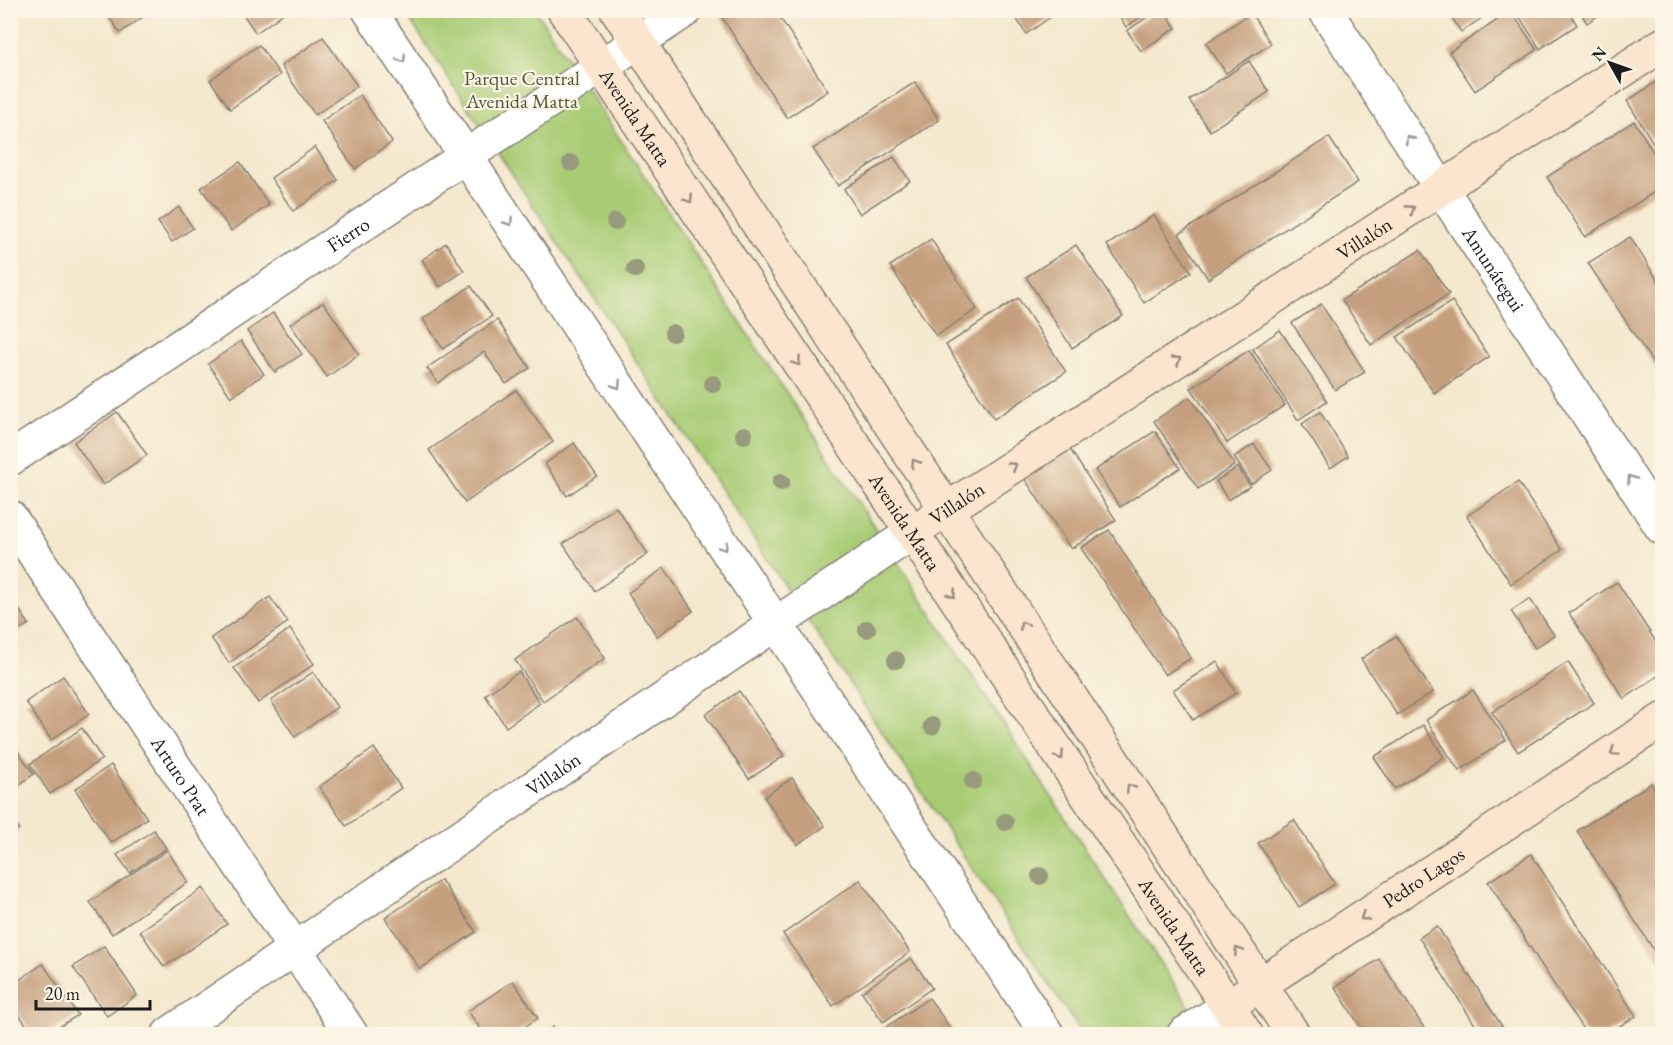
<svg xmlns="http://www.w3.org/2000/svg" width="1673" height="1045" font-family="'EB Garamond',serif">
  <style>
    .green { fill: #a8cc75; stroke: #627448; stroke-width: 1.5 }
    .building { fill: #c59f7d }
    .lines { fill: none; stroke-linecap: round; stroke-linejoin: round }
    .street-casing { stroke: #888275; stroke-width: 36 }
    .secondary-casing { stroke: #888275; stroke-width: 36 }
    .street { stroke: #fff; stroke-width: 33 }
    .secondary { stroke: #fce5cf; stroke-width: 33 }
    .tree { fill: #989a7d }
    .oneway { stroke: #999 }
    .oneway2 { stroke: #978b7e }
    .labels { text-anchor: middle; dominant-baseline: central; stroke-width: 4.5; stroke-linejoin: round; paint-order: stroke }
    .park-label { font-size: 20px; fill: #4d5a3b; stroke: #fcf5e5 }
    .street-label { font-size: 20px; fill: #1c1c1c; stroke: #fcf5e5 }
  </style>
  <rect width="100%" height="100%" fill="#fcf5e5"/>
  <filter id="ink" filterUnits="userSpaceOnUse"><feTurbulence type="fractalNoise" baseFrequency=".0167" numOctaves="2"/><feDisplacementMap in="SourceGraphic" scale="12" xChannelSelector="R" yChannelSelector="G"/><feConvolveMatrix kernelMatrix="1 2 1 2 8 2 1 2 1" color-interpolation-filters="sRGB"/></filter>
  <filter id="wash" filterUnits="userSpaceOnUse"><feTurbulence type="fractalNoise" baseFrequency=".008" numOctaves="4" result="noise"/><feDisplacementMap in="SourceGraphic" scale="24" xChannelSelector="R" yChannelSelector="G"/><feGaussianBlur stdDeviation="1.35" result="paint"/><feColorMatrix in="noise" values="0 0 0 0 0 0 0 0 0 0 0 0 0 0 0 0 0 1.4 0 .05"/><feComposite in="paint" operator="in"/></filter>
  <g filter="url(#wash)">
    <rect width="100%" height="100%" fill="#f4e8ce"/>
    <!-- green -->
    <path class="green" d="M 404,11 L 536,11 L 1207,1034 L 1082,1034 Z"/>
    <g id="blocks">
      <!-- building -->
      <g class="building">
        <path d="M 104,10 L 153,10 L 120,33 Z"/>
        <path d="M 240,10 L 288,10 L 256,33 Z"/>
        <path d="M 729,10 L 775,10 L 828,91 L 787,118 L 721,16 Z"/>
        <path d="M 1011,10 L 1061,10 L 1026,34 Z"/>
        <path d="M 1115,10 L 1151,10 L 1126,27 Z"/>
        <path d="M 1158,10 L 1164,10 L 1176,28 L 1141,51 L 1127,31 Z"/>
        <path d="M 1447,10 L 1494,10 L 1461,32 Z"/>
        <path d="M 1515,10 L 1568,10 L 1577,25 L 1540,49 Z"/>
        <path d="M 1579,10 L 1606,10 L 1587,23 Z"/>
        <path d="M 1511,11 L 1537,50 L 1475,91 L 1449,52 Z"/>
        <path d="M 1251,13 L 1271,44 L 1226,73 L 1206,43 Z"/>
        <path d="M 323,37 L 357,86 L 315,115 L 281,66 Z"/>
        <path d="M 259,45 L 280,75 L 230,109 L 210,80 Z"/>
        <path d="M 1249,61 L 1269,92 L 1210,131 L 1189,100 Z"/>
        <path d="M 1662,78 L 1662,157 L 1627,101 Z"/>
        <path d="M 915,82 L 939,120 L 838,186 L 813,149 Z"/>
        <path d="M 360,95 L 392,142 L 355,169 L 322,121 Z"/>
        <path d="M 1634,121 L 1662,166 L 1662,187 L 1585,237 L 1547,177 Z"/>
        <path d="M 1329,137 L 1358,182 L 1208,279 L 1179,234 Z"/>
        <path d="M 315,147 L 338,180 L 293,211 L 271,178 Z"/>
        <path d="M 894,157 L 910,181 L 860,214 L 844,189 Z"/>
        <path d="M 240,162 L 269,205 L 231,231 L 201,188 Z"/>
        <path d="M 179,207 L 193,228 L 172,242 L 158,222 Z"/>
        <path d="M 1154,215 L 1191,272 L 1144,303 L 1107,245 Z"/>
        <path d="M 1630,237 L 1662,287 L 1662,368 L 1658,371 L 1588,263 Z"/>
        <path d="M 931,239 L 977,309 L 936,336 L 890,266 Z"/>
        <path d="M 446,243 L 464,271 L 440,287 L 422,260 Z"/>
        <path d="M 1076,245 L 1123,316 L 1072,348 L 1026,277 Z"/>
        <path d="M 1420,250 L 1449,294 L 1371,345 L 1342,300 Z"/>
        <path d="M 471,286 L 492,316 L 443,349 L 423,319 Z"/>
        <path d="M 1018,298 L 1066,372 L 994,419 L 946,345 Z"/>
        <path d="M 1452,301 L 1489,357 L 1434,393 L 1397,337 Z"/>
        <path d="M 323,302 L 359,354 L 327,377 L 290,324 Z"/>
        <path d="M 1321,304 L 1365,372 L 1335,390 L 1292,323 Z"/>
        <path d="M 273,313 L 302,354 L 275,372 L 247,331 Z"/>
        <path d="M 497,320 L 530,368 L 506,384 L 484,352 L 438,383 L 427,368 Z"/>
        <path d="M 1280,330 L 1327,401 L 1298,420 L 1253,349 Z"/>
        <path d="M 241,341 L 264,374 L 231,397 L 208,364 Z"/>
        <path d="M 1249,350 L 1285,405 L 1227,443 L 1191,388 Z"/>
        <path d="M 516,390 L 553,442 L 465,503 L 429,450 Z"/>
        <path d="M 1190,397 L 1235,465 L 1198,489 L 1154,421 Z"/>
        <path d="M 117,412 L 147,455 L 103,485 L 74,442 Z"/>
        <path d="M 1320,412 L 1348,456 L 1330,468 L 1302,424 Z"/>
        <path d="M 1155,431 L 1180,468 L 1120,507 L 1095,470 Z"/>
        <path d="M 1064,440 L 1116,520 L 1071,549 L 1019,470 Z"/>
        <path d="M 574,443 L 597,476 L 567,496 L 545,464 Z"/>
        <path d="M 1254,444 L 1272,470 L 1251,484 L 1234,457 Z"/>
        <path d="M 1238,467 L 1250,486 L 1228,500 L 1216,481 Z"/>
        <path d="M 1518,482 L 1562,550 L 1511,584 L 1467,516 Z"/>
        <path d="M 616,507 L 648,554 L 595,591 L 563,544 Z"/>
        <path d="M 1109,530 L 1191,658 L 1165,675 L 1081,548 Z"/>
        <path d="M 664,568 L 693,611 L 657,636 L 628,593 Z"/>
        <path d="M 1617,582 L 1662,651 L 1662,673 L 1624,699 L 1569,613 Z"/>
        <path d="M 10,596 L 29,624 L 10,636 Z"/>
        <path d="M 270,597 L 288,622 L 229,663 L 211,638 Z"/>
        <path d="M 1530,599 L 1554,635 L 1535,648 L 1511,611 Z"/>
        <path d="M 577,617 L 605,658 L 543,701 L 515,660 Z"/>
        <path d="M 290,629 L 314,664 L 258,703 L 234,668 Z"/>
        <path d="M 1396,636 L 1433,692 L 1397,715 L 1361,659 Z"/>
        <path d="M 1217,661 L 1236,693 L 1193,720 L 1173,690 Z"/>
        <path d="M 1568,662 L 1594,703 L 1518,752 L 1492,712 Z"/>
        <path d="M 313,672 L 337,707 L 295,737 L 271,701 Z"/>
        <path d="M 519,672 L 540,703 L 506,727 L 485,695 Z"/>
        <path d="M 63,676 L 89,714 L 51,740 L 26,702 Z"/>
        <path d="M 1473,690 L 1506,740 L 1459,771 L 1426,720 Z"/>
        <path d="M 739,691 L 784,756 L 749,779 L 705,715 Z"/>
        <path d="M 1423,725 L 1444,757 L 1395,789 L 1374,757 Z"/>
        <path d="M 82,728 L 102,759 L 50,794 L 30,764 Z"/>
        <path d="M 10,740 L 34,774 L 10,791 Z"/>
        <path d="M 374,748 L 401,788 L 346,826 L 319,787 Z"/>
        <path d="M 111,765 L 147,818 L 111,843 L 75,789 Z"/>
        <path d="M 792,778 L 825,826 L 797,845 L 764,797 Z"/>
        <path d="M 1651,783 L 1662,801 L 1662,963 L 1577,831 Z"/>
        <path d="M 10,817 L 19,829 L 10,834 Z"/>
        <path d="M 1294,820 L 1335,884 L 1299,907 L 1258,843 Z"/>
        <path d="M 154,830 L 166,848 L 130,873 L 117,855 Z"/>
        <path d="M 167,850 L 188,882 L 112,934 L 90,902 Z"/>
        <path d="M 1531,854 L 1636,1016 L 1607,1034 L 1586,1034 L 1488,882 Z"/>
        <path d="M 441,880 L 476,932 L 420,969 L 385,918 Z"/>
        <path d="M 860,880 L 910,952 L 833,1006 L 783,934 Z"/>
        <path d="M 203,888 L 227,924 L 164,967 L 140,931 Z"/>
        <path d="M 1437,926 L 1507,1034 L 1481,1034 L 1419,938 Z"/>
        <path d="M 104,946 L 137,995 L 107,1016 L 73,967 Z"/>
        <path d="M 911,958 L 932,988 L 883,1022 L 862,992 Z"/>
        <path d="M 1379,959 L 1428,1034 L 1365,1034 L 1335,987 Z"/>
        <path d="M 43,964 L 78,1015 L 48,1034 L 33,1034 L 10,1002 L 10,986 Z"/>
        <path d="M 513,981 L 538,1018 L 514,1034 L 484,1034 L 468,1011 Z"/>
        <path d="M 929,998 L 953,1032 L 950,1034 L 876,1034 Z"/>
        <path d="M 553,1027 L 558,1034 L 541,1034 Z"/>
      </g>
    </g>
  </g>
  <g filter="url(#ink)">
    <use href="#blocks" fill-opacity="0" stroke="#888275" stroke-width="1.5"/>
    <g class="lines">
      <defs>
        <g id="street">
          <path d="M 369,10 L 1047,1034"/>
          <path id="s1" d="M 1325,10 L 1662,528"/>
          <path id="s2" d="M 10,459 L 686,10"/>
          <path id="s3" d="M 10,517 L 351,1034"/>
          <path id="s4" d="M 169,1034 L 729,655 L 912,533"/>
          <path d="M 1184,1034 L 1227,1007"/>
        </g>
        <g id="secondary">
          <path id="s5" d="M 564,10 L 1246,1034"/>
          <path d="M 617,10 L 1293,1034"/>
          <path id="s6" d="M 929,521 L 1662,45"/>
          <path id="s7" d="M 1243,996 L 1662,720"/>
        </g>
      </defs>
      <!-- street casing -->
      <use href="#street" class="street-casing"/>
      <!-- secondary casing -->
      <use href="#secondary" class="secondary-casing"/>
      <!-- street -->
      <use href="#street" class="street"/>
      <!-- secondary -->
      <use href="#secondary" class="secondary"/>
    </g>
    <!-- trees -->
    <g class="tree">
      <circle cx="571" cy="163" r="9"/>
      <circle cx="615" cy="222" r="9"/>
      <circle cx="635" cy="269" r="9"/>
      <circle cx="673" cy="333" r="9"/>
      <circle cx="713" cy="384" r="9"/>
      <circle cx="744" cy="435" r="9"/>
      <circle cx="781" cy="482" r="9"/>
      <circle cx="867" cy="629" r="9"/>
      <circle cx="896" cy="660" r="9"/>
      <circle cx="932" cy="726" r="9"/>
      <circle cx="973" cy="781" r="9"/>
      <circle cx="1005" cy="822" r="9"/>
      <circle cx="1040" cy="876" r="9"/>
    </g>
    <!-- one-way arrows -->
    <defs><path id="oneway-chevron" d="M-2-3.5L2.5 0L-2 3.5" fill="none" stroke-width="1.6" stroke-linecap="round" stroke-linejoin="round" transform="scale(1.5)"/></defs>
    <g class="oneway">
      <use href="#oneway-chevron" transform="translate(402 59) rotate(57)"/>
      <use href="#oneway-chevron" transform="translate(1409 139) rotate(-123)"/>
      <use href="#oneway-chevron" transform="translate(509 222) rotate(57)"/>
      <use href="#oneway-chevron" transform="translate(617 385) rotate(57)"/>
      <use href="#oneway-chevron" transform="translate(1631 479) rotate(-123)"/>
      <use href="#oneway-chevron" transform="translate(724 547) rotate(57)"/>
    </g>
    <g class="oneway2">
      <use href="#oneway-chevron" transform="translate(689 199) rotate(56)"/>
      <use href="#oneway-chevron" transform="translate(1411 209) rotate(-33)"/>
      <use href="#oneway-chevron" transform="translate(1177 360) rotate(-33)"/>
      <use href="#oneway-chevron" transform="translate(797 362) rotate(56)"/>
      <use href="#oneway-chevron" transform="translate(915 463) rotate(-123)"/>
      <use href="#oneway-chevron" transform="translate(1013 466) rotate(-33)"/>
      <use href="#oneway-chevron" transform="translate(952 594) rotate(56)"/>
      <use href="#oneway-chevron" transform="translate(1023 625) rotate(-123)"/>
      <use href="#oneway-chevron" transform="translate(1614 752) rotate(146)"/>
      <use href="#oneway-chevron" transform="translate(1060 756) rotate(56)"/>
      <use href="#oneway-chevron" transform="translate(1130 788) rotate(-123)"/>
      <use href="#oneway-chevron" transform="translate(1364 917) rotate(146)"/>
      <use href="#oneway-chevron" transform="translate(1238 951) rotate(-123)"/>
    </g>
  </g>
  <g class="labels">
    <!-- park labels -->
    <g class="park-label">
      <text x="522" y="78">Parque Central<tspan x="522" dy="23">Avenida Matta</tspan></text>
    </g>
    <!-- street labels -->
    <g class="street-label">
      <text stroke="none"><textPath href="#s5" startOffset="129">Avenida Matta</textPath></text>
      <text stroke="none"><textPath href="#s2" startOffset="406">Fierro</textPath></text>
      <text stroke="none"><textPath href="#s6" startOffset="519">Villalón</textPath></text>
      <text stroke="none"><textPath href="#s1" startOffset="309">Amunátegui</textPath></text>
      <text stroke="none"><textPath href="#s6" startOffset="33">Villalón</textPath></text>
      <text stroke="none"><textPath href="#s5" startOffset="615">Avenida Matta</textPath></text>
      <text stroke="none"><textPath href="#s4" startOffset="464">Villalón</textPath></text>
      <text stroke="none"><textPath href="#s3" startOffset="310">Arturo Prat</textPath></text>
      <text stroke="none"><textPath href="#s7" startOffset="216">Pedro Lagos</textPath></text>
      <text stroke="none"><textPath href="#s5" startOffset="1101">Avenida Matta</textPath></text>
    </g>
  </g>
  <!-- margin -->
  <rect width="1673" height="1045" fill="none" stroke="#fcf5e5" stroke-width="36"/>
  <!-- north arrow -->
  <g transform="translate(1610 63) rotate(310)" stroke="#fcf5e5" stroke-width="4.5" paint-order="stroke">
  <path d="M0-4.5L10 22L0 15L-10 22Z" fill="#1c1c1c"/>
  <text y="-9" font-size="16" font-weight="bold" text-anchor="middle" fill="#1c1c1c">N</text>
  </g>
  <!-- scale -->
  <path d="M36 1000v9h114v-9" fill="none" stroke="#1c1c1c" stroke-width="3"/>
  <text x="45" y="1000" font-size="18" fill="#1c1c1c" stroke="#fcf5e5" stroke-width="4.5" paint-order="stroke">20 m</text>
</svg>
